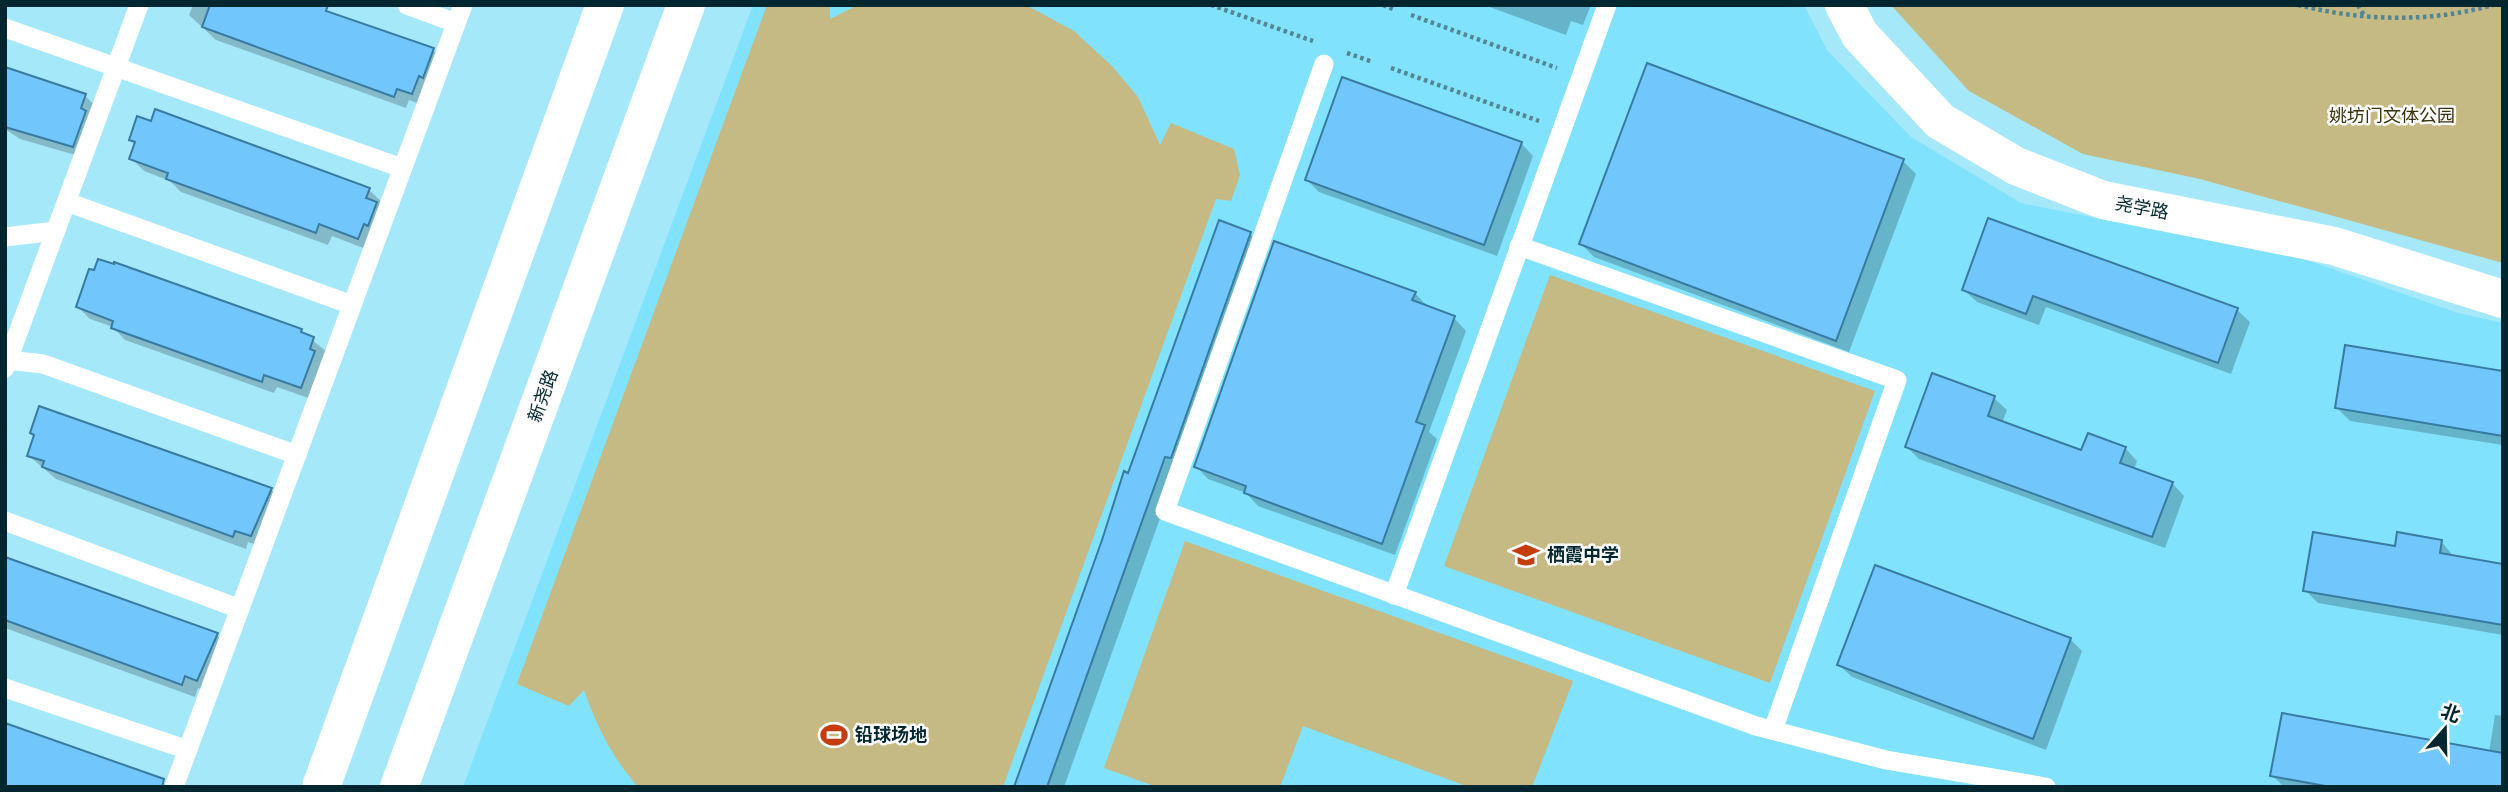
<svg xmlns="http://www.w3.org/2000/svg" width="2508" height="792" font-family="Montserrat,'Noto Sans SC',sans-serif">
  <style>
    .built { fill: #80e2fc }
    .green { fill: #c5b984 }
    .shadow { fill: #0003 }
    .building { fill: #71c7fb; stroke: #387aa0; stroke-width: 2 }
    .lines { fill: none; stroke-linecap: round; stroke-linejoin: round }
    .path { stroke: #528693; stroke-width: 4.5; stroke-dasharray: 3.5 3.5; stroke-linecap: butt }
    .lane { stroke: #fff; stroke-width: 19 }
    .street { stroke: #fff; stroke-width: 38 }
    .secondary { stroke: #fff; stroke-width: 38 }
    .labels { text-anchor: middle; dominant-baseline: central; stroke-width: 5; stroke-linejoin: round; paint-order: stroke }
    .park-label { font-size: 18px; fill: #3a320a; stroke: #fdfdfd }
    .street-label { font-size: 18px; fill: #00272f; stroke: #fdfdfd }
    .poi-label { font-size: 18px; font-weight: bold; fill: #00272f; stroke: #fdfdfd; text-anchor: start }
  </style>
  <rect width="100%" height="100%" fill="#a5e8fa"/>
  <!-- built -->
  <path class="built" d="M 753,5 L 1804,5 L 1827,50 L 1911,137 L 2021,203 L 2301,258 L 2458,313 L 2503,323 L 2503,787 L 463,787 Z"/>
  <!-- green -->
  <g class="green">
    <path d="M 767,5 L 830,5 L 830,19 L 858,5 L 1026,5 L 1074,31 L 1112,66 L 1138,97 L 1160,145 L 1171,123 L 1234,149 L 1240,175 L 1231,201 L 1216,199 L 1003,787 L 638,787 C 612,757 597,727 584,690 L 569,706 L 517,684 Z"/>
    <path d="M 1891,5 L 2503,5 L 2503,263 L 2200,179 L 2083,154 L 1969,91 Z"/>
    <path d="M 1550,275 L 1875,391 L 1770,683 L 1444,566 Z"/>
    <path d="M 1185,541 L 1573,681 L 1532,787 L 1469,787 L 1303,726 L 1280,787 L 1157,787 L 1104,768 Z"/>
  </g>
  <!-- shadow -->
  <g class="shadow">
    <path d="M 193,5 L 308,5 L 433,50 L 446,63 L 425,106 L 409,100 L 406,108 L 216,40 L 189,15 Z"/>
    <path d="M 1484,5 L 1591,5 L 1583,25 L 1571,21 L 1566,35 Z"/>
    <path d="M 5,67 L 85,96 L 98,108 L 86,158 L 20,139 L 5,129 Z"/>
    <path d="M 131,140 L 369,190 L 382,202 L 371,251 L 332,236 L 328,245 L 181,192 L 170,181 L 144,171 L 131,158 L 136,145 Z"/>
    <path d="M 1521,143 L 1533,156 L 1497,256 L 1319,192 L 1307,180 Z"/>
    <path d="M 1903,161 L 1916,174 L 1849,352 L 1594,257 L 1581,244 Z"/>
    <path d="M 1250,234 L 1263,247 L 1178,468 L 1064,787 L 1015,787 L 1129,475 Z"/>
    <path d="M 1964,290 L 2237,310 L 2250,322 L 2231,374 L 2046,307 L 2039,325 L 1977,302 Z"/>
    <path d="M 1415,293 L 1427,306 L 1454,318 L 1466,331 L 1429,432 L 1437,439 L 1395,555 L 1258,506 L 1246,493 L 1208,479 L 1196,466 Z"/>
    <path d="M 78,307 L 301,331 L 326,351 L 314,400 L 277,387 L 274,393 L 125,340 L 113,327 L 90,319 Z"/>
    <path d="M 2503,373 L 2503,445 L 2350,421 L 2337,408 Z"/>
    <path d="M 1933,375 L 1994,398 L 2007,410 L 2002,423 L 2082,452 L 2125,448 L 2137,461 L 2134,470 L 2172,483 L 2184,496 L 2165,548 L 1919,459 L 1907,447 Z"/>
    <path d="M 32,433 L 271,489 L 283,502 L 264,547 L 248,542 L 246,549 L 56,479 L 29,456 L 36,437 Z"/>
    <path d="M 2441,541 L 2454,557 L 2503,565 L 2503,635 L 2318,603 L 2305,590 L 2396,548 Z"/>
    <path d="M 5,558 L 217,635 L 229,648 L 210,693 L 198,688 L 195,697 L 5,628 Z"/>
    <path d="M 2070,639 L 2082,651 L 2046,750 L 1852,677 L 1839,665 Z"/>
    <path d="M 2495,715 L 2503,716 L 2503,787 L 2284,787 L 2272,775 L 2489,752 Z"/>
  </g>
  <!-- building -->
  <g class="building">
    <path d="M 210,5 L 328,5 L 326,11 L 434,48 L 423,78 L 419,76 L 412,94 L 397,89 L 394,97 L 202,27 Z"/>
    <path d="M 1647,63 L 1904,159 L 1836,341 L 1579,244 Z"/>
    <path d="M 5,67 L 86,94 L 81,108 L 86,111 L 73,147 L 5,127 Z"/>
    <path d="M 1342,77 L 1522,142 L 1484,245 L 1305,180 Z"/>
    <path d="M 155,109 L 370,188 L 366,198 L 377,202 L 368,226 L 364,224 L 358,239 L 319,224 L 316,233 L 166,179 L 168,173 L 129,159 L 135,142 L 129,140 L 137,116 L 151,121 Z"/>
    <path d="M 1988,218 L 2238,308 L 2218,363 L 2033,296 L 2026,314 L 1962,290 Z"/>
    <path d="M 1219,220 L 1251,232 L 1171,458 L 1165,457 L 1047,787 L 1014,787 L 1102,540 L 1124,471 L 1128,473 Z"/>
    <path d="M 1274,241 L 1416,292 L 1412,300 L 1455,316 L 1416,422 L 1425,425 L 1382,544 L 1244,493 L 1246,486 L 1194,467 Z"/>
    <path d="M 98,259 L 114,264 L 114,262 L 302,329 L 301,332 L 314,337 L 310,349 L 315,351 L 301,388 L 264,375 L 262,382 L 111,328 L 113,321 L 76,307 L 89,269 L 94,270 Z"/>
    <path d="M 2345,345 L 2503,371 L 2503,436 L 2335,408 Z"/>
    <path d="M 1932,373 L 1995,396 L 1988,416 L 2081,450 L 2088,433 L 2126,447 L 2120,463 L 2173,482 L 2152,537 L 1905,447 Z"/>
    <path d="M 39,406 L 272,488 L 251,536 L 235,531 L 233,537 L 42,467 L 44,461 L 27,456 L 34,435 L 30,433 Z"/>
    <path d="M 2313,532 L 2395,546 L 2397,532 L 2442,540 L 2440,553 L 2503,564 L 2503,625 L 2303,591 Z"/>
    <path d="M 5,557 L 218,633 L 197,681 L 185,676 L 182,685 L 5,620 Z"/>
    <path d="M 1875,565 L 2071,638 L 2033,739 L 1837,665 Z"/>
    <path d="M 2282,713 L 2503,753 L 2503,787 L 2331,787 L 2270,776 Z"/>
    <path d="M 5,723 L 164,779 L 162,787 L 5,787 Z"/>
  </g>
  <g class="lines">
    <!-- path -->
    <g class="path">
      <path d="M 1211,5 L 1313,41"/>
      <path d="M 1383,5 L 1393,9"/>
      <path d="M 2298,5 C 2363,21 2428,23 2493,5"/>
      <path d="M 2358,5 L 2365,17"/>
      <path d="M 1411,15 L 1557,68"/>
      <path d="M 1347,53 L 1373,62"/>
      <path d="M 1391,68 L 1539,121"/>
    </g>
    <!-- lane -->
    <g class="lane">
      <path d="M 407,5 L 456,23"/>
      <path d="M 5,28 L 402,168"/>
      <path d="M 1324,64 L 1165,511 L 1756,726 L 1886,760 L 2046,787"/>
      <path d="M 67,202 L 352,305"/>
      <path d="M 5,237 L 56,231"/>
      <path d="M 1519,246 L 1897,380 L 1773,730"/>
      <path d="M 8,360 L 43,364 L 297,455"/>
      <path d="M 5,368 L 139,5"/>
      <path d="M 5,521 L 240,609"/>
      <path d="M 1394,595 L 1607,5"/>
      <path d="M 5,688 L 188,750"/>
      <path d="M 174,787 L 463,5"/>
    </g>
    <!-- street -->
    <path class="street" d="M 1844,5 L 1860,35 L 1940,121 L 2016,166 L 2103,200 L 2334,246 L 2503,299"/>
    <!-- secondary -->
    <g class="secondary">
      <path d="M 321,787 L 605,5"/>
      <path d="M 399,787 L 686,5"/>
    </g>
  </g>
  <!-- icons -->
  <defs>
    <symbol id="school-bare" viewBox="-9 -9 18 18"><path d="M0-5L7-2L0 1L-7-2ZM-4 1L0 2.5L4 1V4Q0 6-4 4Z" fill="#c53d0d" stroke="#fdfdfd" stroke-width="2.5" paint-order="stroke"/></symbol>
    <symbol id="stadium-bare" viewBox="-9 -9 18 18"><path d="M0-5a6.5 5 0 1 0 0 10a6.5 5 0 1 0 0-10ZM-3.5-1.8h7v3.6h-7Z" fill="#c53d0d" stroke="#fdfdfd" stroke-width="2.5" paint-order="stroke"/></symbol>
  </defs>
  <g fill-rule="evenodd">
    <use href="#school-bare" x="1507" y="536" width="38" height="38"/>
    <use href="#stadium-bare" x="815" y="716" width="38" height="38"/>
  </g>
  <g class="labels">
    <!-- park labels -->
    <g class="park-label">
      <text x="2392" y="116">姚坊门文体公园</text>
    </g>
    <!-- street labels -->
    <g class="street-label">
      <text transform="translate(2142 208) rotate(11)">尧学路</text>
      <text transform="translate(543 396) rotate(-70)">新尧路</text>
    </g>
    <!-- poi labels -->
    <g class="poi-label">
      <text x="1547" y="555">栖霞中学</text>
      <text x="855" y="735">铅球场地</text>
    </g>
  </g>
  <!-- border -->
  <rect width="2508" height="792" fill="none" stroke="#00272f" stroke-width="14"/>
  <!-- north arrow -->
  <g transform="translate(2445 729) rotate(20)" stroke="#fdfdfd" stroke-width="5" paint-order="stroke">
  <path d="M0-5L12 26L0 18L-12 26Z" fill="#00272f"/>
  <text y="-10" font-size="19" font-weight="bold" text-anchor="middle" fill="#00272f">北</text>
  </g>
</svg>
